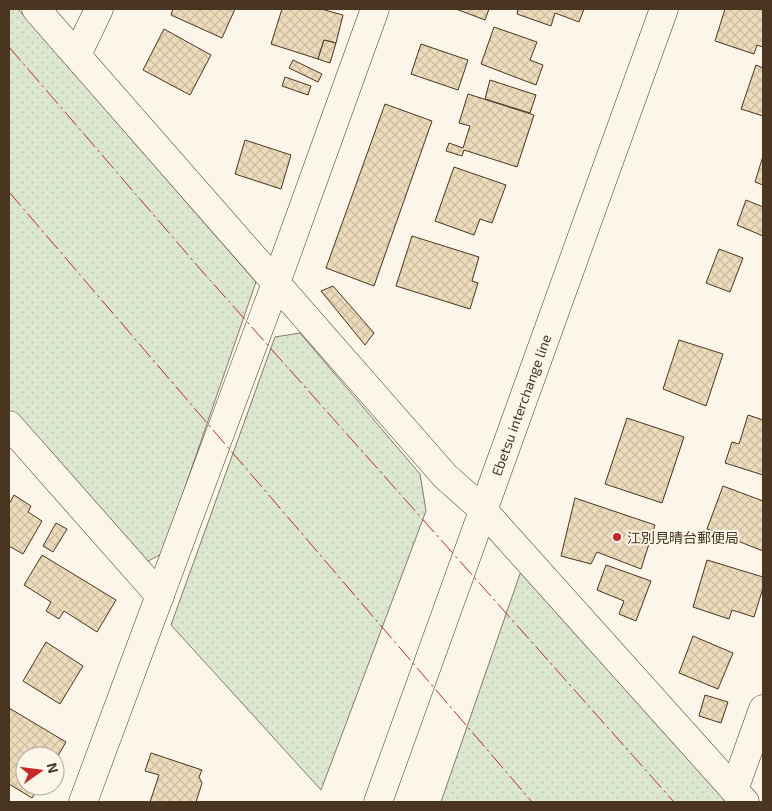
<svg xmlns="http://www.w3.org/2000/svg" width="772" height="811" font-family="'Exo 2','Noto Sans JP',sans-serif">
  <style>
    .grass { fill: url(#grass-dots); stroke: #887966 }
    .building { fill: url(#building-cross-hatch); stroke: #4a3520 }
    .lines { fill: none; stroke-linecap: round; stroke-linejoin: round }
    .street-casing { stroke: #4a3520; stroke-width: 29 }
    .primary-casing { stroke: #4a3520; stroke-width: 29 }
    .street { stroke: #fbf6e9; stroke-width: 28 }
    .primary { stroke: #fbf6e9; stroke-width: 28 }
    .power { stroke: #c62828; stroke-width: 1; stroke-dasharray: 18 4 2.5 4; stroke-linecap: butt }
    .poi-dot { fill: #c62828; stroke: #fbf6e9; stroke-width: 2 }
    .labels { text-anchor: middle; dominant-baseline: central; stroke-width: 4; stroke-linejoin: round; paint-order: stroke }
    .street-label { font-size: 14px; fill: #4a3520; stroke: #fbf6e9 }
    .poi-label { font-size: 14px; fill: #4a3520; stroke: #fbf6e9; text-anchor: start }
  </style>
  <defs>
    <pattern id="grass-dots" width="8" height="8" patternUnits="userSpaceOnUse" patternTransform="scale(1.25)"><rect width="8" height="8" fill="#dce7d0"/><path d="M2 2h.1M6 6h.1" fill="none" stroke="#bec7b2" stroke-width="1.8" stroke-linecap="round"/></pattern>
    <pattern id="building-cross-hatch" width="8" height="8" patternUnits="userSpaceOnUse" patternTransform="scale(1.25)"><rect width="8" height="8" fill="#ecdcbc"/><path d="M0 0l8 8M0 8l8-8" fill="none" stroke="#ccbda1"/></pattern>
  </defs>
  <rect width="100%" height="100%" fill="#fbf6e9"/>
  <!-- grass -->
  <g class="grass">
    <path d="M 9,9 L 18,9 L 256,282 L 162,554 L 148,561 L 132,553 L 9,412 Z"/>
    <path d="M 300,333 L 420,474 L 426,511 L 321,790 L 171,625 L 275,337 Z"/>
    <path d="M 522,568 L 728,802 L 441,802 Z"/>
  </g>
  <!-- building -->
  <g class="building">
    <path d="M 173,9 L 235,9 L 222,38 L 171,15 Z"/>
    <path d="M 282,9 L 321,9 L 343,15 L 336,43 L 324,40 L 318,59 L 271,44 Z"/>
    <path d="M 456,9 L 489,9 L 485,20 Z"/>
    <path d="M 518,9 L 584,9 L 579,22 L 555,13 L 551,26 L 517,14 Z"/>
    <path d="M 725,9 L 763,9 L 763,47 L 757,45 L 754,54 L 715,41 Z"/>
    <path d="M 494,27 L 537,42 L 530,60 L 543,65 L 536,85 L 481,64 Z"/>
    <path d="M 164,29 L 211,55 L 190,95 L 143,70 Z"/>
    <path d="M 324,40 L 336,43 L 330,63 L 318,59 Z"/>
    <path d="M 421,44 L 468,60 L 458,90 L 411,74 Z"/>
    <path d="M 293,60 L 322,74 L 318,82 L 289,68 Z"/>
    <path d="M 756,65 L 763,68 L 763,116 L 741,109 Z"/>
    <path d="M 285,77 L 311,86 L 308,95 L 282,86 Z"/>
    <path d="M 490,80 L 536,95 L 530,113 L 485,99 Z"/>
    <path d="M 468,94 L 534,115 L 517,167 L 464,150 L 462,156 L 446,151 L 449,143 L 463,148 L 470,126 L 459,123 Z"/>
    <path d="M 385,104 L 432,121 L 374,286 L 326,268 Z"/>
    <path d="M 245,140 L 291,155 L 281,189 L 235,174 Z"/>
    <path d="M 763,156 L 763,185 L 755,182 Z"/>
    <path d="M 454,167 L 506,185 L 492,223 L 480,219 L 474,235 L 435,221 Z"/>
    <path d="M 746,200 L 763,207 L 763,236 L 737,225 Z"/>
    <path d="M 412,236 L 479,257 L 472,281 L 478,283 L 470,309 L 396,286 Z"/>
    <path d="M 719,249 L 743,258 L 730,292 L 706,283 Z"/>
    <path d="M 333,286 L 374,333 L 365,345 L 321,291 Z"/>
    <path d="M 679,340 L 723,354 L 706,406 L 663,389 Z"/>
    <path d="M 748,415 L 763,420 L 763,475 L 725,463 L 732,442 L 739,444 Z"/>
    <path d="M 627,418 L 684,437 L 662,503 L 605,484 Z"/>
    <path d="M 723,486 L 763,501 L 763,551 L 707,529 Z"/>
    <path d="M 14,495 L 31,506 L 28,512 L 42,521 L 23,554 L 9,546 L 9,504 Z"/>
    <path d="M 575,498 L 655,525 L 641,569 L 597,552 L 591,564 L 561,556 Z"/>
    <path d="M 56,523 L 67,529 L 53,552 L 43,546 Z"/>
    <path d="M 42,555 L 116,600 L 97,632 L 64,611 L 59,619 L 46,611 L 51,602 L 24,585 Z"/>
    <path d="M 707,560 L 763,577 L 763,588 L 754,617 L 732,610 L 729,619 L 693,607 Z"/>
    <path d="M 606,565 L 651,581 L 636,621 L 619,614 L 624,601 L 597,590 Z"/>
    <path d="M 693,636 L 733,653 L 718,689 L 679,673 Z"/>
    <path d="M 46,642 L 83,666 L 60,704 L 23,681 Z"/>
    <path d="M 705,695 L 728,702 L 721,723 L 699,716 Z"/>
    <path d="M 9,708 L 66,742 L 55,761 L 55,756 L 25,756 L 25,786 L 40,786 L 32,798 L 9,784 Z"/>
    <path d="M 151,753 L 202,770 L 199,777 L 202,783 L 196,802 L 150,802 L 159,775 L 145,771 Z"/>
  </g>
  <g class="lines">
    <defs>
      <g id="street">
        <path d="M 36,9 L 445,476 L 483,510 L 745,802"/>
        <path d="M 77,55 L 99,9"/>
        <path d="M 9,425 L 160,596"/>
        <path d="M 734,790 L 763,709"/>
        <path d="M 83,802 L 276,283 L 375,9"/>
      </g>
      <path id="primary" d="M 378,802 L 664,9"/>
    </defs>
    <!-- street casing -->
    <use href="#street" class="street-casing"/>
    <!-- primary casing -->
    <use href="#primary" class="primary-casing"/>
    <!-- street -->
    <use href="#street" class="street"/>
    <!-- primary -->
    <use href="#primary" class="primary"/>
    <!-- power -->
    <g class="power">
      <path d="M 9,47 L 201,270 L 674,802"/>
      <path d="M 9,192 L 532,802"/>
    </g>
  </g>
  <!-- markers -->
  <circle class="poi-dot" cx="617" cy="537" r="5"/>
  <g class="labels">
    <!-- street labels -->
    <g class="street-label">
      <text transform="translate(521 405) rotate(-70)">Ebetsu interchange line</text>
    </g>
    <!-- poi labels -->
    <g class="poi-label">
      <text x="627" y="537">江別見晴台郵便局</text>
    </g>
  </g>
  <!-- border -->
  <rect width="772" height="811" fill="none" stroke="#4a3520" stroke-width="20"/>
  <!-- north arrow -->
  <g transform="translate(40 771) rotate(76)"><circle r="24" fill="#fbf6e9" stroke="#b4a999"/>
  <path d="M0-4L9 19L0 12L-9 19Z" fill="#c62828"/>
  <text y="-8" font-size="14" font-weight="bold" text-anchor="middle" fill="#4a3520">N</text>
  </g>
</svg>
